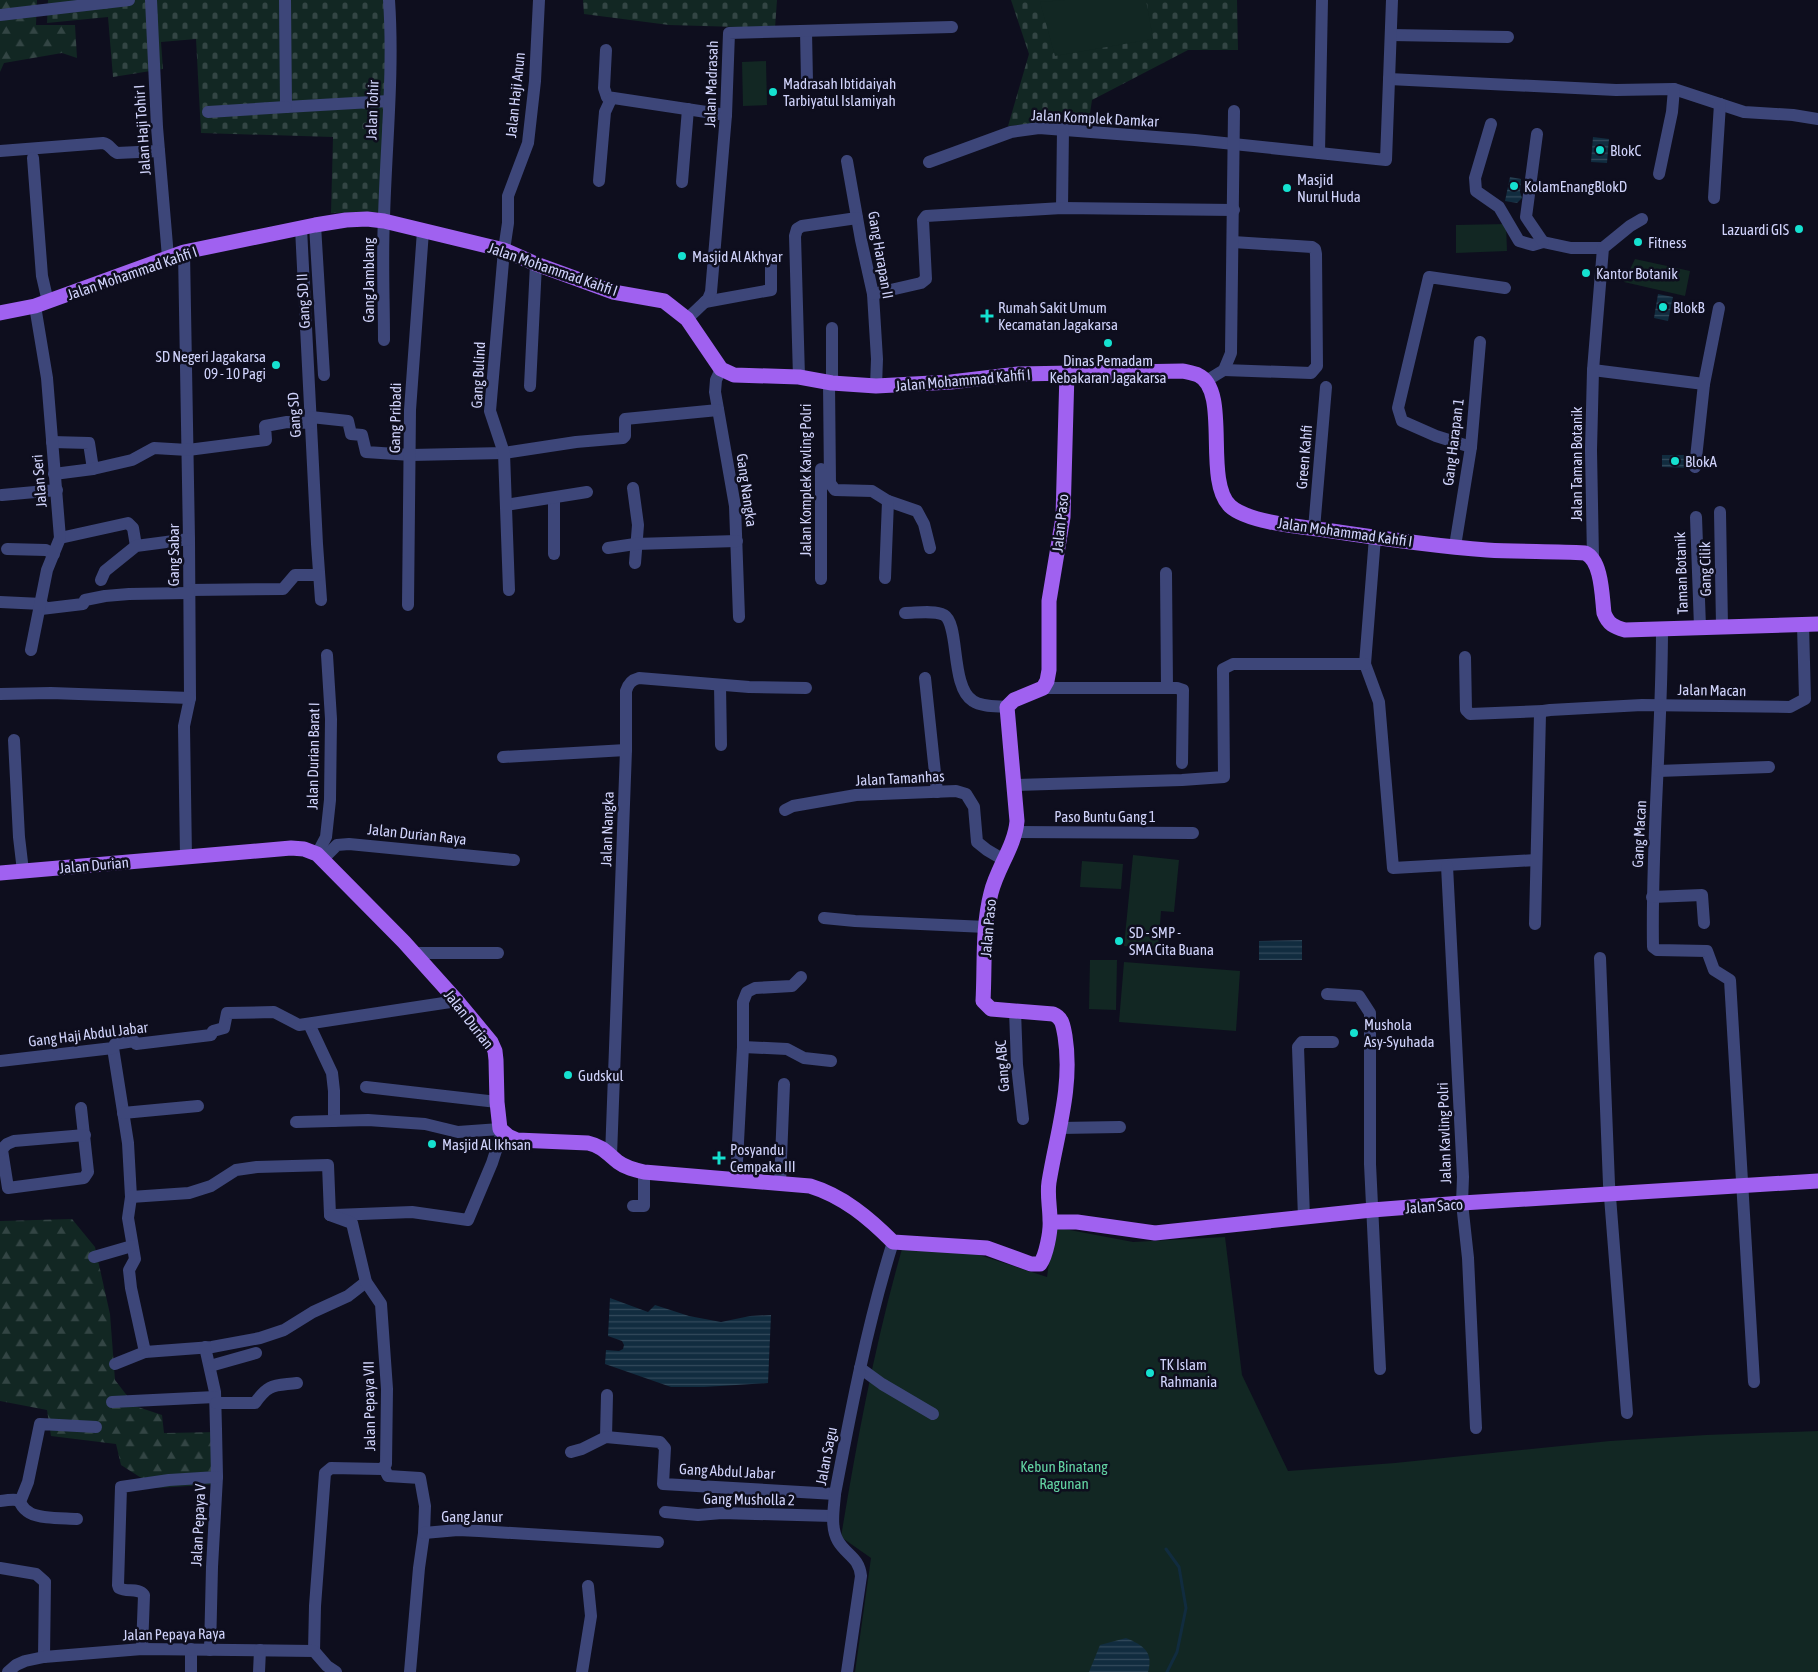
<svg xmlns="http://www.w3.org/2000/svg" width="1818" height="1672" font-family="'Asap Condensed',sans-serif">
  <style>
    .forest { fill: url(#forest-firs) }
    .cemetery { fill: url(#cemetery-stones) }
    .green { fill: #122723 }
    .water { fill: url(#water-rules) }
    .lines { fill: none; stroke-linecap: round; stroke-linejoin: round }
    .stream { stroke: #112c3f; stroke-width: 3 }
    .minor { stroke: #3d4679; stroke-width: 12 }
    .major { stroke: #a061f0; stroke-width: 15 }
    .poi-dot { fill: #15e1d0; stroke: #0e0e1e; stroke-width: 2 }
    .labels { text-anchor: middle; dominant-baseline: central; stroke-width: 5; stroke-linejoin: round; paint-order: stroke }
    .poi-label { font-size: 15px; fill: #d0d3fb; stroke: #0e0e1e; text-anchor: start }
    .street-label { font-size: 15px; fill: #d0d3fb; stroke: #0e0e1e }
    .park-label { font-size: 15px; fill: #63d3a3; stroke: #0e0e1e }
  </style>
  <defs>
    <pattern id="forest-firs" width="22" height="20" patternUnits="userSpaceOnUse" patternTransform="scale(1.25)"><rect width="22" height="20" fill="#122723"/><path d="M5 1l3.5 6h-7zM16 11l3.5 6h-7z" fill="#334544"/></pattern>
    <pattern id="cemetery-stones" width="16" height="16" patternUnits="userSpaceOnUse" patternTransform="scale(1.25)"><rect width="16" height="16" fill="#122723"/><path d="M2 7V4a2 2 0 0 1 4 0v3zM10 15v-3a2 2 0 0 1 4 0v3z" fill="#334544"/></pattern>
    <pattern id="water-rules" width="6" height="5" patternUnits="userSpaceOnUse" patternTransform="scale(1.25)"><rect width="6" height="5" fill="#112c3f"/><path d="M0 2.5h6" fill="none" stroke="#334a5c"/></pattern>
  </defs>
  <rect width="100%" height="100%" fill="#0e0e1e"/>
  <!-- forest -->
  <g class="forest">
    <path d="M 0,0 L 37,0 L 36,25 L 75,25 L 77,58 L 62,53 L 4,63 L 0,72 Z"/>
    <path d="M 72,1219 L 95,1247 L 110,1314 L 115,1380 L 135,1406 L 162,1415 L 164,1433 L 219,1432 L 221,1484 L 157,1488 L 121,1465 L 116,1444 L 51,1436 L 47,1410 L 0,1401 L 0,1221 Z"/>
  </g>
  <!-- cemetery -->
  <g class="cemetery">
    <path d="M 48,0 L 390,0 L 386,212 L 331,213 L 333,137 L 201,133 L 196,39 L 161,42 L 163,69 L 113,77 L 108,17 L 47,23 Z"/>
    <path d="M 583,0 L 777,0 L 775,28 L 669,25 L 584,14 Z"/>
    <path d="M 1011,0 L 1237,0 L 1238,50 L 1188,50 L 1092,100 L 1089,120 L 1008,126 L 1029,54 Z"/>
  </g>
  <!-- green -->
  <g class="green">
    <path d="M 1065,0 L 1146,0 L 1153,39 L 1055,56 L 1040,2 Z"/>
    <path d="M 766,61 L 767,105 L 743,106 L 742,62 Z"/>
    <path d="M 1506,224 L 1507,251 L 1456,253 L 1456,225 Z"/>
    <path d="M 1635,259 L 1690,271 L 1685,296 L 1624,282 Z"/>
    <path d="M 1133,855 L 1179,860 L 1174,912 L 1161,911 L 1158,950 L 1124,946 Z"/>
    <path d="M 1082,861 L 1123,864 L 1121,889 L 1080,887 Z"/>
    <path d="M 1090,960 L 1117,960 L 1116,1010 L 1089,1009 Z"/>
    <path d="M 1124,962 L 1240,971 L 1236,1031 L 1119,1022 Z"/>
    <path d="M 1054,1227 L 1133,1242 L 1225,1237 L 1242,1375 L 1288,1471 L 1395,1463 L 1610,1441 L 1706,1435 L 1818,1431 L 1818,1672 L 855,1672 L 871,1558 L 841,1537 C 857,1440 875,1343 902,1249 L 970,1252 L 1047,1277 Z"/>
  </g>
  <!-- water -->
  <g class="water">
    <path d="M 1593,137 L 1609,139 L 1607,163 L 1591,162 Z"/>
    <path d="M 1510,177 L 1521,179 L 1520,192 L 1522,198 L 1517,203 L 1505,201 Z"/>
    <path d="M 1658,294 L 1673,297 L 1668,321 L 1654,318 Z"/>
    <path d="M 1662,455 L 1689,455 L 1688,468 L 1662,467 Z"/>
    <path d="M 1302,940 L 1302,960 L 1259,960 L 1259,941 Z"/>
    <path d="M 610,1298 L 648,1312 L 655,1305 L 689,1316 L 721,1322 L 750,1316 L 771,1315 L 768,1383 L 704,1387 L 671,1387 L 605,1364 L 606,1350 L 619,1351 L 623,1349 L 624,1345 L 622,1341 L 608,1336 Z"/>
    <path d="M 1126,1638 C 1142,1645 1154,1651 1148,1672 L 1089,1672 L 1100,1645 Z"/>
  </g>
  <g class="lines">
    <!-- stream -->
    <path class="stream" d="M 1166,1549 L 1179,1567 L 1186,1608 L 1177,1652 L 1167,1672"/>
    <!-- minor -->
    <g class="minor">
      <path d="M 151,0 L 157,127 L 168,257"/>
      <path d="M 285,0 L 286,107 L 389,101"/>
      <path d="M 0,15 L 129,0"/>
      <path d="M 806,31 L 807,82"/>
      <path d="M 1391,35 L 1508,37"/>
      <path d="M 606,50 L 604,88 L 607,97 L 726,115"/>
      <path d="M 1389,79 L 1616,90 L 1674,89 L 1744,112 L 1793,115 L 1818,119"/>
      <path d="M 208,112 L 286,107"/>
      <path d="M 1491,124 L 1475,178 L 1476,191 L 1499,207 L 1519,241 L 1533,245 L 1543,242 L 1571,248 L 1603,248"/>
      <path d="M 1537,134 L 1526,217 L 1543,242"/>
      <path d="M 0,151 L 103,143 C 110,144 111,150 117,153 L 159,151"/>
      <path d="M 1319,153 L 1322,0"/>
      <path d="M 33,158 L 42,276 L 48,302"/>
      <path d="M 847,161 L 861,240 L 873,294 L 877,359 L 876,386"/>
      <path d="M 929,162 L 1011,132 L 1039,128 L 1195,140 L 1386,160 L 1392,0"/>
      <path d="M 1659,174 L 1672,112 L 1674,89"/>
      <path d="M 599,181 L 605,112 L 611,99"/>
      <path d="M 682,182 L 688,109"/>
      <path d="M 1714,198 L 1720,104"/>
      <path d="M 1062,208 L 1063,129"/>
      <path d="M 315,225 L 324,375"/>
      <path d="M 301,228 L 317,544 L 321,600"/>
      <path d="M 184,252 L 189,539 L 190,698 L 184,726 L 186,857"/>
      <path d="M 873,294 L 921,283 L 926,279 L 923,220 L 926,216 L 1062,208 L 1234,210"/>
      <path d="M 705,302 L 771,290 L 771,259"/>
      <path d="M 687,319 L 708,299 L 711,292 L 726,115 L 729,33 L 952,27"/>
      <path d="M 832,328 L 832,383"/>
      <path d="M 384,340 C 384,299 382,258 384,218 C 386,145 394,72 389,0"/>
      <path d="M 721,369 L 716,380 L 715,392 L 735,506 L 739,617"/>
      <path d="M 1224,370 L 1311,373 L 1317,366 L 1316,254 L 1315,249 L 1312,247 L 1233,242"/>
      <path d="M 1593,370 L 1704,384"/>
      <path d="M 799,377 L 795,236 L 797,229 L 802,226 L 857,218"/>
      <path d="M 1206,381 L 1224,370 L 1231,353 L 1234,111"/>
      <path d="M 829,383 L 830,483 L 835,490 L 872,491 L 888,501 L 917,511 L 924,524 L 930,548"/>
      <path d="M 530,386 L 536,264"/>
      <path d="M 311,417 L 348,421 L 351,434 L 362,435 L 366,452 L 411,455 L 504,453 L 576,442 L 623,438 L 625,436 L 625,419 L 718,410"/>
      <path d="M 52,442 L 89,443 L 93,469"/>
      <path d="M 1471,447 L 1436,436 L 1402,421 L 1398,408 L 1429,277 L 1505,288"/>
      <path d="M 1695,467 L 1704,384 L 1719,308"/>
      <path d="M 54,474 L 93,469 L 132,460 L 154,448 L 188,450 L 266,440 L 265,426 L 287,422 L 311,423"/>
      <path d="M 633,488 L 638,525 L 635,563"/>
      <path d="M 2,495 L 57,490"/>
      <path d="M 554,498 L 554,554"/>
      <path d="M 506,505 L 587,492"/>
      <path d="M 1720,512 L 1722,626"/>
      <path d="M 1696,517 L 1700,627"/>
      <path d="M 1314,529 L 1326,387"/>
      <path d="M 1375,537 L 1365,664 L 1379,702 L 1393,868 L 1536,860"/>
      <path d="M 60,538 L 128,523 L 133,528 L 136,546"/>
      <path d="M 1455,546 L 1471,447 L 1480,342"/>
      <path d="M 608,548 L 635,544 L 737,541"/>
      <path d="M 7,549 L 46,550 L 54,554"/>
      <path d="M 1593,558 L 1591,450 L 1593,370 L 1603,248 L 1630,226 L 1642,219"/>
      <path d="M 1166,573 L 1167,688"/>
      <path d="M 885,578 L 888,501"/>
      <path d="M 821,579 L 821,469"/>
      <path d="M 101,580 L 105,571 L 136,546 L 189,539"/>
      <path d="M 189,590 L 283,589 L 295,575 L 319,575"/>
      <path d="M 509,590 L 504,453 L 490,411 L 504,250 L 508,223 L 508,196 L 528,143 L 535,81 L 539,0"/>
      <path d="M 0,602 L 42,604"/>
      <path d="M 408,605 L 410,410 L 423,231"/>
      <path d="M 41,609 L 83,604 L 85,600 L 105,596 L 129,594 L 189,593"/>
      <path d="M 905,613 C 916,613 934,610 944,615 C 960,624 950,687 973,701 C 982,707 997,706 1007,707"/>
      <path d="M 1662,629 C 1662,735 1651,841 1653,947 L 1657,950 L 1707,951 L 1714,970 L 1730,980 L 1754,1382"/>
      <path d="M 31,650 L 47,570 L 60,538 L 47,378 L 35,306"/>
      <path d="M 1465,657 L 1466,710 L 1470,714 L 1543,711"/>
      <path d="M 925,678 L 937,792"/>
      <path d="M 720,685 L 721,745"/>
      <path d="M 1043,688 L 1177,688 L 1183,690 L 1182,763"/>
      <path d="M 0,694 L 51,693 L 190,698"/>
      <path d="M 14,740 L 19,837 L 23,871"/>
      <path d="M 503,757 L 626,750"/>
      <path d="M 1658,771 L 1769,767"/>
      <path d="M 1014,785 L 1182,780 L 1224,777 L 1223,669 L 1233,664 L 1365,664"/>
      <path d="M 785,810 L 793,806 L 856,795 L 956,791 L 966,794 L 974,807 L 977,842 L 987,850 L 1004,860"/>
      <path d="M 1016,832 L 1193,833"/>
      <path d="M 317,854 L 326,837 L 330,800 L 331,719 L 327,655"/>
      <path d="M 322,860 L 337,845 L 349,844 L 514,860"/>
      <path d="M 1447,866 L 1463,1177 L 1462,1203 L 1468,1258 L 1476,1428"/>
      <path d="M 1652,897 L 1702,895 L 1704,923"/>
      <path d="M 824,918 L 855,921 L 986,927"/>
      <path d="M 1535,924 L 1540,714 L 1543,711 L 1550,710 L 1642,705 L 1790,707 L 1805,699 L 1803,625"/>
      <path d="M 415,953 L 498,953"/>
      <path d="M 1600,958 L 1609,1184 L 1627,1413"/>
      <path d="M 1327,994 L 1359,996 L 1370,1013 L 1370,1164 L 1380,1369"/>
      <path d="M 1015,1011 L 1017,1065 L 1023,1119"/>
      <path d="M 309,1024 L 332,1073 L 334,1091 L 334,1121"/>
      <path d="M 743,1047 L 787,1049 L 804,1058 L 831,1061"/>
      <path d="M 113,1048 L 128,1143 L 131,1197 L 128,1218 L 135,1259 L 129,1270 L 131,1288 L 145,1352 L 212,1347 L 260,1338 L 284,1330 L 313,1312 L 348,1296 L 366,1282"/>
      <path d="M 0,1061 L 113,1048 L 115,1044 L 134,1041 L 136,1044 L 211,1035 L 213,1031 L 224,1028 L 227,1013 L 274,1012 L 299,1025 L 457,1001"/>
      <path d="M 366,1087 L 497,1102"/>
      <path d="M 123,1113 L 198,1106"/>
      <path d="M 296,1122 L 368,1120 L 425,1124 L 458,1132 L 500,1129"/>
      <path d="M 1060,1128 L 1120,1127"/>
      <path d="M 2,1150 L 8,1188 L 84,1178 L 88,1172 L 81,1108"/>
      <path d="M 0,1151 L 7,1144 L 14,1141 L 85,1135"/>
      <path d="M 611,1156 L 626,750 L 626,691 C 628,684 631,680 639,678 L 749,687 L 806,688"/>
      <path d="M 736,1180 L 743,1047 L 743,1002 L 747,992 L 755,988 L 792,986 L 801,977"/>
      <path d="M 780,1183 L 784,1084"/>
      <path d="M 131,1197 L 189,1193 L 211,1186 L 236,1170 L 257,1167 L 328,1165 L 330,1215"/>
      <path d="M 633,1206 L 644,1206 L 644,1172"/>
      <path d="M 335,1215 L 412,1212 L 468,1220 L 492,1163 L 502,1132"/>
      <path d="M 1304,1218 L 1298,1047 L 1302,1042 L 1333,1042"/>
      <path d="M 94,1257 L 132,1246"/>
      <path d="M 205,1347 L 215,1392 L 216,1429 L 217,1477 L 212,1567 L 210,1650"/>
      <path d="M 115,1364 L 145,1352"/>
      <path d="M 210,1366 L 256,1353"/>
      <path d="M 860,1368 L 882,1384 L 933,1414"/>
      <path d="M 112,1402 L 215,1397"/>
      <path d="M 216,1403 L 255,1403 C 269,1383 274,1386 297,1383"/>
      <path d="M 606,1437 L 607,1395"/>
      <path d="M 571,1452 L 582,1449 L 606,1437 L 660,1442 L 665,1448 L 663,1484 L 835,1494"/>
      <path d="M 384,1468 L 388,1476 L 420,1478 L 425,1506 L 424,1533 L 419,1568 L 410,1672"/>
      <path d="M 0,1501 C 29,1497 13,1503 30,1513 C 41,1519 64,1518 77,1519"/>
      <path d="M 20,1502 L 28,1482 L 40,1424 L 96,1427"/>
      <path d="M 665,1512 L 698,1515 L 722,1513 L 833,1516"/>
      <path d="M 424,1533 L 458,1530 L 479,1531 L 658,1542"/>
      <path d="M 0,1568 L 36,1574 L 45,1582 L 44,1657"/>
      <path d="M 142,1649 L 144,1595 C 138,1587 127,1593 119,1588 L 118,1585 L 121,1487 L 169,1480 L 217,1477"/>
      <path d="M 191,1649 L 191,1672"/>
      <path d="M 314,1651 L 315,1606 L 325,1473 L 331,1468 L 382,1469 L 386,1464 L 387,1389 L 381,1304 L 366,1282 L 352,1223 L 330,1215"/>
      <path d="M 8,1672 L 16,1665 L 25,1661 L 44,1657 L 142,1649 L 314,1651 L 327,1666 L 336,1672"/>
      <path d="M 259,1672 L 260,1650"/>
      <path d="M 582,1672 L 591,1616 L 588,1586"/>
      <path d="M 847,1672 L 861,1576 C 859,1557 846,1555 838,1541 C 830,1527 834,1509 835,1494 C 851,1410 867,1325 893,1242"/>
    </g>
    <!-- major -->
    <g class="major">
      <path d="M 0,313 L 35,306 L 184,252 L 315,225 L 346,220 L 367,219 L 384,221 L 504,250 L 536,264 L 613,292 L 664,301 L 687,319 L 721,369 L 734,375 L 799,377 L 832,383 L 876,386 L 951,382 L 1018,374 L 1183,371 C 1187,372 1194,373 1198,375 C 1231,390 1203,480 1230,506 C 1247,522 1301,527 1325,530 C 1378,538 1433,546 1487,550 C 1520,552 1553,551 1585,553 C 1602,560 1602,597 1604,613 C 1608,624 1614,627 1625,630 L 1818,624"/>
      <path d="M 0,873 L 291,848 L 304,849 L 317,854 L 404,942 L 457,1001 L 491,1042 L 495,1051 L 496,1060 L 497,1102 L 500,1129 L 508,1136 L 517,1140 L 588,1143 C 602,1146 608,1154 618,1162 C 626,1168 635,1170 644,1172 L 810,1186 C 843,1196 869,1218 893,1242 L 987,1248 L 1031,1264 L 1040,1264 C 1046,1256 1051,1231 1050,1220 C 1050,1207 1047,1195 1049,1182 C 1057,1133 1073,1086 1065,1036 C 1063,1026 1063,1018 1053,1014 L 991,1009 L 983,1001 C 985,966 982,928 991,893 C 997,868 1015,846 1017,821 L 1007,707 L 1014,700 L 1043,688 L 1047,681 L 1049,670 L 1049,601 L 1063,517 L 1067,372"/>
      <path d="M 1051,1222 L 1077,1222 L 1155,1233 L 1372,1210 L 1462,1203 L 1818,1181"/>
    </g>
  </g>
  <!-- markers -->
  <g class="poi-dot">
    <circle cx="773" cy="92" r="5"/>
    <circle cx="1600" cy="150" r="5"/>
    <circle cx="1514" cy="186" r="5"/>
    <circle cx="1287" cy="188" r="5"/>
    <circle cx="1799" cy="229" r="5"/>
    <circle cx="1638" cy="242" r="5"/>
    <circle cx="682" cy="256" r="5"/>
    <circle cx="1586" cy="273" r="5"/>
    <circle cx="1663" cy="307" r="5"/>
    <path d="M984.5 308.5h5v5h5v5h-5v5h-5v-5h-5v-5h5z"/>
    <circle cx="1108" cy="343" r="5"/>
    <circle cx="276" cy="365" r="5"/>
    <circle cx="1675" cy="461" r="5"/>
    <circle cx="1119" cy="941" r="5"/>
    <circle cx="1354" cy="1033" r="5"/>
    <circle cx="568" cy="1075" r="5"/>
    <circle cx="432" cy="1144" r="5"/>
    <path d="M716.5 1150.5h5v5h5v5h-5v5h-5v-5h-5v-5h5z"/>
    <circle cx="1150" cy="1373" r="5"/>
  </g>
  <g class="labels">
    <!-- poi labels -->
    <g class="poi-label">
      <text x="783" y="83">Madrasah Ibtidaiyah<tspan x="783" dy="17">Tarbiyatul Islamiyah</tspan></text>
      <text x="1610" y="150">BlokC</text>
      <text x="1297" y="179">Masjid<tspan x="1297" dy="17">Nurul Huda</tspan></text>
      <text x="1524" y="186">KolamEnangBlokD</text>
      <text x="1789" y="229" text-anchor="end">Lazuardi GIS</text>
      <text x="1648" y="242">Fitness</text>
      <text x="692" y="256">Masjid Al Akhyar</text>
      <text x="1596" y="273">Kantor Botanik</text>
      <text x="998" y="307">Rumah Sakit Umum<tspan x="998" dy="17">Kecamatan Jagakarsa</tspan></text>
      <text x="1673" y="307">BlokB</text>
      <text x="266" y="356" text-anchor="end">SD Negeri Jagakarsa<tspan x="266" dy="17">09 - 10 Pagi</tspan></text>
      <text x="1108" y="360" text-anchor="middle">Dinas Pemadam<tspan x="1108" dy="17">Kebakaran Jagakarsa</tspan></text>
      <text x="1685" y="461">BlokA</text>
      <text x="1129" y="932">SD - SMP -<tspan x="1129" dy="17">SMA Cita Buana</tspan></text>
      <text x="1364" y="1024">Mushola<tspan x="1364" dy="17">Asy-Syuhada</tspan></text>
      <text x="578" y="1075">Gudskul</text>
      <text x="442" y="1144">Masjid Al Ikhsan</text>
      <text x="730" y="1149">Posyandu<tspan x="730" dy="17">Cempaka III</tspan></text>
      <text x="1160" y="1364">TK Islam<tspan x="1160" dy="17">Rahmania</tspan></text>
    </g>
    <!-- street labels -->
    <g class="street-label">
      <text transform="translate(711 84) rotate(-88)">Jalan Madrasah</text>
      <text transform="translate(515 95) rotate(-84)">Jalan Haji Anun</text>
      <text transform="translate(372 110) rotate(-88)">Jalan Tohir</text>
      <text transform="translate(1095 118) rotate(3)">Jalan Komplek Damkar</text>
      <text transform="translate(142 130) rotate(-94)">Jalan Haji Tohir I</text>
      <text transform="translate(881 255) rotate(80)">Gang Harapan II</text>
      <text transform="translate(553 269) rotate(19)">Jalan Mohammad Kahfi I</text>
      <text transform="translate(132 273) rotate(-19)">Jalan Mohammad Kahfi I</text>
      <text transform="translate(368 280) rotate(-90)">Gang Jamblang</text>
      <text transform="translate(303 301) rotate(-93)">Gang SD II</text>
      <text transform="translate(478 375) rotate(-87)">Gang Bulind</text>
      <text transform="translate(963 380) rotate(-5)">Jalan Mohammad Kahfi I</text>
      <text transform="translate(294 415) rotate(-94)">Gang SD</text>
      <text transform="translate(395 418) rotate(-89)">Gang Pribadi</text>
      <text transform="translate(1453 442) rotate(-83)">Gang Harapan 1</text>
      <text transform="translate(1304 457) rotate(-85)">Green Kahfi</text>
      <text transform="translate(1576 464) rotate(-90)">Jalan Taman Botanik</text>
      <text transform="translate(805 480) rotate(-90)">Jalan Komplek Kavling Polri</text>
      <text transform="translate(39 481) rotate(-95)">Jalan Seri</text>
      <text transform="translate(747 490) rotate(82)">Gang Nangka</text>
      <text transform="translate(1060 523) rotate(-84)">Jalan Paso</text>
      <text transform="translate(1345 532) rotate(8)">Jalan Mohammad Kahfi I</text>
      <text transform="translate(173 555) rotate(-90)">Gang Sabar</text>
      <text transform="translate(1705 569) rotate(-91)">Gang Cilik</text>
      <text transform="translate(1681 573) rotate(-92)">Taman Botanik</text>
      <text transform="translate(1712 690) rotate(1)">Jalan Macan</text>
      <text transform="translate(313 756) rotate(-89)">Jalan Durian Barat I</text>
      <text transform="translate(900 778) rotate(-3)">Jalan Tamanhas</text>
      <text x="1105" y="816">Paso Buntu Gang 1</text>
      <text transform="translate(607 829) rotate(-88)">Jalan Nangka</text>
      <text transform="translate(417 834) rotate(6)">Jalan Durian Raya</text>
      <text transform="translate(1639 834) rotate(-87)">Gang Macan</text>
      <text transform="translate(94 865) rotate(-5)">Jalan Durian</text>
      <text transform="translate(988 928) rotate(-85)">Jalan Paso</text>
      <text transform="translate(469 1019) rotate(52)">Jalan Durian</text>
      <text transform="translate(88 1034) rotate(-7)">Gang Haji Abdul Jabar</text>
      <text transform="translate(1002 1066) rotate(-94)">Gang ABC</text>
      <text transform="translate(1444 1133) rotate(-92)">Jalan Kavling Polri</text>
      <text transform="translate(1434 1206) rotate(-4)">Jalan Saco</text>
      <text transform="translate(369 1406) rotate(-91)">Jalan Pepaya VII</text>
      <text transform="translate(826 1456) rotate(-79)">Jalan Sagu</text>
      <text transform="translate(727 1471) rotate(3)">Gang Abdul Jabar</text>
      <text transform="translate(749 1499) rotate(1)">Gang Musholla 2</text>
      <text x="472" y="1516">Gang Janur</text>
      <text transform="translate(198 1525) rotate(-87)">Jalan Pepaya V</text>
      <text transform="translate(174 1634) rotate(-1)">Jalan Pepaya Raya</text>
    </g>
    <!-- park labels -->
    <g class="park-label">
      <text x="1064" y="1466">Kebun Binatang<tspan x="1064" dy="17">Ragunan</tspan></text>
    </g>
  </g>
</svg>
